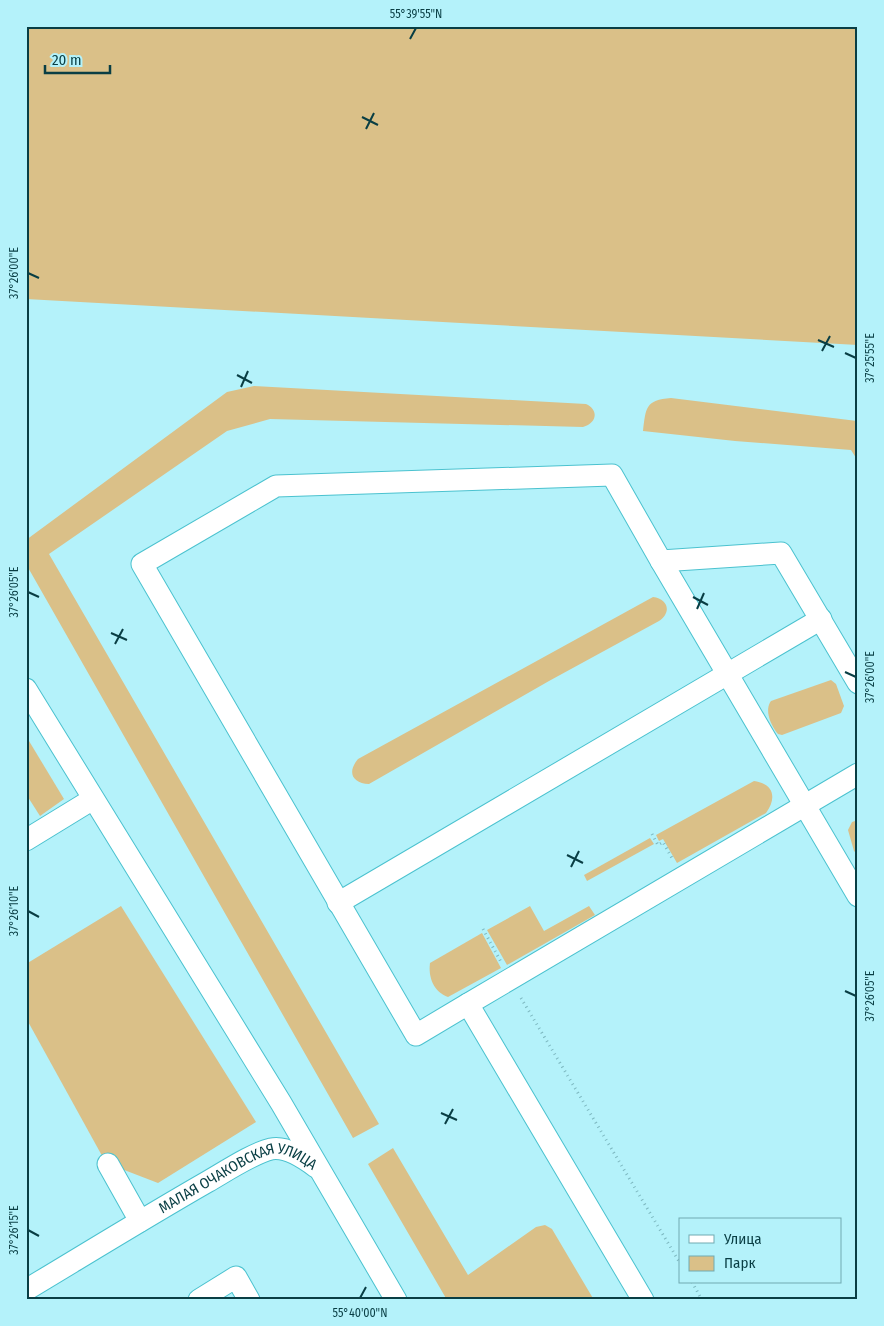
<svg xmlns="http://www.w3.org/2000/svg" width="884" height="1326" font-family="'Fira Sans Condensed',sans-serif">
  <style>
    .green { fill: #dac088 }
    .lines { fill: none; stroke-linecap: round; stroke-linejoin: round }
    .minor-casing { stroke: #4bc2cf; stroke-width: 23 }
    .path { stroke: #7db8c0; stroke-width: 3; stroke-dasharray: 1 4; stroke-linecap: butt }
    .minor { stroke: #fff; stroke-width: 21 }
    .ticks { fill: none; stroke: #093e44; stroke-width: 2 }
    .labels { text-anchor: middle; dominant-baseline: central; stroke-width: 4; stroke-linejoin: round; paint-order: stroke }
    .street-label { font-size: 15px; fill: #093e44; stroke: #b4f2fa }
    .neatline { fill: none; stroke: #093e44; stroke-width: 2 }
    .ticks-label { font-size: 12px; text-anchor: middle; fill: #093e44 }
  </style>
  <rect width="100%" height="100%" fill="#b4f2fa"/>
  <!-- green -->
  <g class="green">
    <path d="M 26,26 L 858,26 L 858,345 L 26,299 Z"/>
    <path d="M 254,386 L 586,404 C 599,410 597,423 583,427 L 270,419 L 227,431 L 49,554 L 379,1124 L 353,1138 L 26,564 L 26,540 L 227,392 Z"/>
    <path d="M 671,398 L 857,421 L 858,461 L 851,450 L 735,441 L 643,431 C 646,408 645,400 671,398 Z"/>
    <path d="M 653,597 C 668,599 672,612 659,621 L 549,681 L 369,784 C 352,783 347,772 358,759 Z"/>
    <path d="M 831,680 L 836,684 L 844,706 L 841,713 L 782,735 L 778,734 C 771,726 764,710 771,701 Z"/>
    <path d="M 26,736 L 64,799 L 40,816 L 26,794 Z"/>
    <path d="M 754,781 C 774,784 777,798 766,813 L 677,863 L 663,839 L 659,841 L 656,835 Z"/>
    <path d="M 858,820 L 858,855 L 854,851 L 848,830 L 852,822 Z"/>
    <path d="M 650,838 L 654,844 L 587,881 L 584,875 Z"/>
    <path d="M 121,906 L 256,1122 L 158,1183 L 106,1163 L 26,1018 L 26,964 Z"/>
    <path d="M 530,906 L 544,931 L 589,906 L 595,915 L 507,965 L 487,930 Z"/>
    <path d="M 482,933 L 501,968 L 448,997 C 434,992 428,978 430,963 Z"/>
    <path d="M 393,1148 L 468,1275 L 536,1227 L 545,1225 L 552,1229 L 594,1300 L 447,1300 L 368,1164 Z"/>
  </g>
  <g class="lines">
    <defs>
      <g id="minor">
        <path d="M 661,561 L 781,553 L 858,683"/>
        <path d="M 26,689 L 281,1103 L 396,1300"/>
        <path d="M 26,840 L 93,799"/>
        <path d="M 338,903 L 821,619"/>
        <path d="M 468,1004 L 858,774"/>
        <path d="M 108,1164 L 140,1221"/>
        <path id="s1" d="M 26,1290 C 86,1254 146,1217 207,1182 C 223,1173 253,1153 271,1149 C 287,1146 304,1158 316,1167"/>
        <path d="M 199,1300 L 236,1277 L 249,1300"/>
        <path d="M 643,1300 L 468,1004 L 416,1035 L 142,564 L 276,486 L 612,475 L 661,561 L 858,896"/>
      </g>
    </defs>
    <!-- minor casing -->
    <use href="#minor" class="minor-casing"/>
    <!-- path -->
    <g class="path">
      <path d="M 652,834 L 658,845 L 663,842 L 673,860"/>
      <path d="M 483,929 L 501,962"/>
      <path d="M 521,998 L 680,1263"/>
      <path d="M 692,1282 L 702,1300"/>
    </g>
    <!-- minor -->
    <use href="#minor" class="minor"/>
  </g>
  <!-- ticks -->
  <path class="ticks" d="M 410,39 L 416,28M 362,117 L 378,125M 366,129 L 374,113M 28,273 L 39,278M 818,340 L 834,347M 822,351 L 830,336M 845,353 L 856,358M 237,375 L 252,383M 241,387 L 248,371M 28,592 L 39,597M 693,597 L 708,605M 697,609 L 704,593M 111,633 L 127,640M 115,644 L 123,629M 845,672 L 856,677M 567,855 L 583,863M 571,867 L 579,851M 28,911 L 39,917M 845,991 L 856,996M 441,1113 L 457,1120M 445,1124 L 453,1109M 28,1230 L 39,1236M 360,1298 L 366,1287"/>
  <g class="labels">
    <!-- street labels -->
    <g class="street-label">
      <text stroke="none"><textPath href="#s1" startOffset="244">МАЛАЯ ОЧАКОВСКАЯ УЛИЦА</textPath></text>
    </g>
  </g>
  <!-- border -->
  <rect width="884" height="1326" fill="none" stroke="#b4f2fa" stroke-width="55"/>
  <!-- legend -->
  <rect x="679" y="1218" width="162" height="65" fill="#b4f2fa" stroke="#70aab1"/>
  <rect x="689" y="1235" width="25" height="8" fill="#ffffff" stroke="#70aab1"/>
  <text x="724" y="1244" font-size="15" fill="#093e44">Улица</text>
  <rect x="689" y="1256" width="25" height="15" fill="#dac088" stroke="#70aab1"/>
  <text x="724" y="1268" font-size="15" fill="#093e44">Парк</text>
  <!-- scale -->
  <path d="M45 65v8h65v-8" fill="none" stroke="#093e44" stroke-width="2.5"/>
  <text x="52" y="65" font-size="15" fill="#093e44" stroke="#b4f2fa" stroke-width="4" paint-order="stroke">20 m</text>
  <rect x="28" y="28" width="828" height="1270" class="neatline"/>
  <g class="ticks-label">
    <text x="416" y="18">55°39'55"N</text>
    <text transform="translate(14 273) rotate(-90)" y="4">37°26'00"E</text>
    <text transform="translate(870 358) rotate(-90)" y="4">37°25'55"E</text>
    <text transform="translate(14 592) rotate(-90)" y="4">37°26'05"E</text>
    <text transform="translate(870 677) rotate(-90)" y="4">37°26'00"E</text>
    <text transform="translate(14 911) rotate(-90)" y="4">37°26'10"E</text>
    <text transform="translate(870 996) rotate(-90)" y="4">37°26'05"E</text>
    <text transform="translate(14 1230) rotate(-90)" y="4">37°26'15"E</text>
    <text x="360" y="1317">55°40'00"N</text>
  </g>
</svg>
